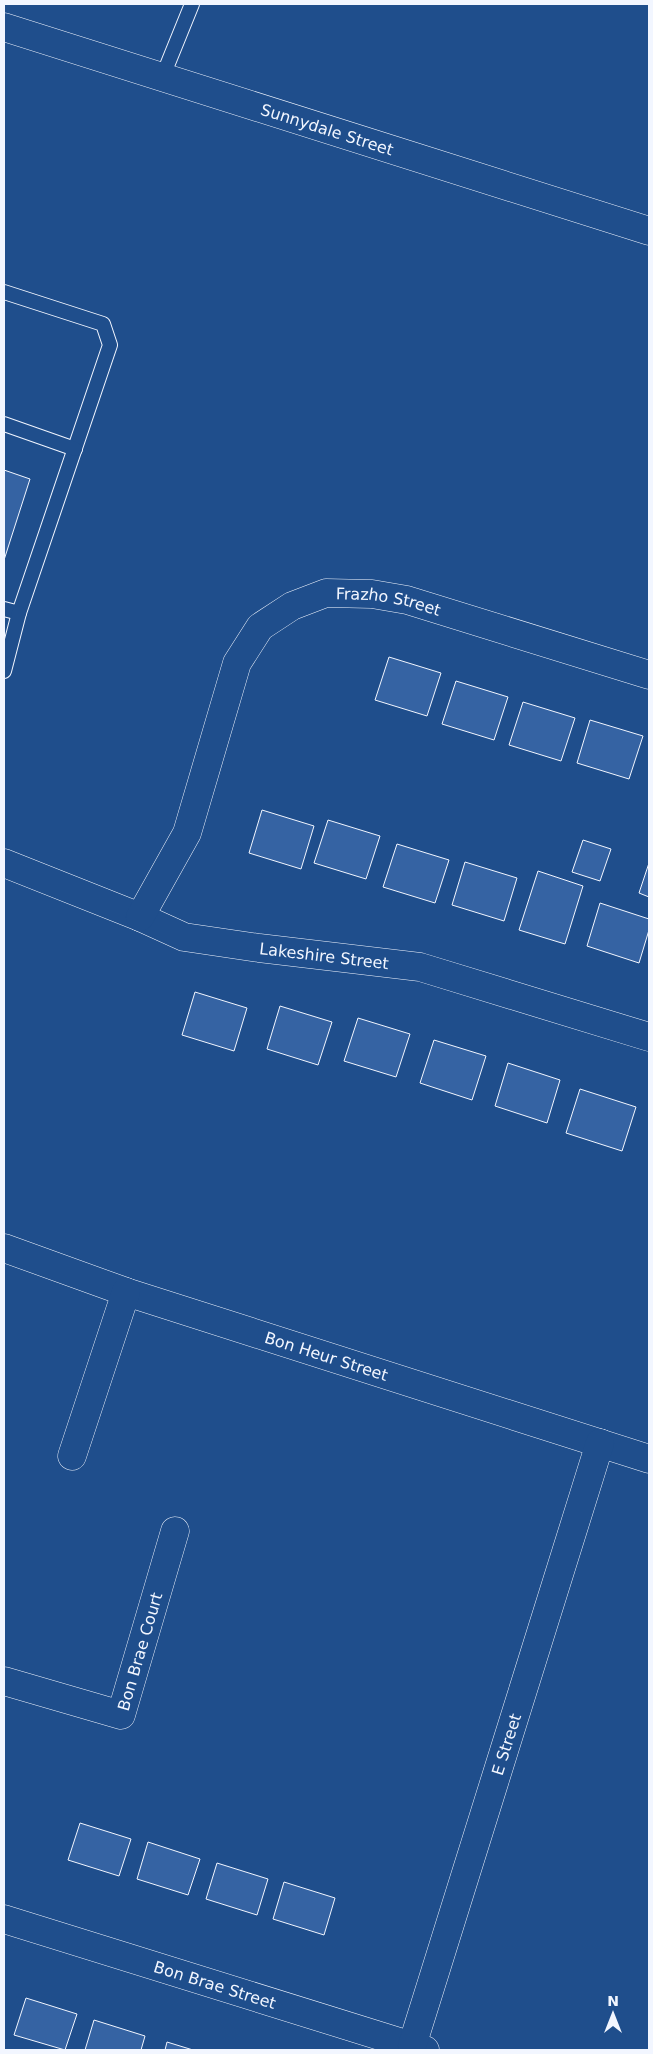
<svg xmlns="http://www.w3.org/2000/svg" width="653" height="2054" font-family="'DejaVu Sans',sans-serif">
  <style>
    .building { fill: #3563a3; stroke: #f2f6ff }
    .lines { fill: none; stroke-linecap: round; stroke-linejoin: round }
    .lane-casing { stroke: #f2f6ff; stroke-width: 16 }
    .street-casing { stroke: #f2f6ff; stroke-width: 29 }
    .lane { stroke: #1f4e8c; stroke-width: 14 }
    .street { stroke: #1f4e8c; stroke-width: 28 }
    .labels { text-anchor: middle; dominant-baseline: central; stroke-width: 4; stroke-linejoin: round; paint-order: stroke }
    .street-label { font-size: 16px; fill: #f2f6ff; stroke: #1f4e8c }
  </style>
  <rect width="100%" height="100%" fill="#1f4e8c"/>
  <!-- building -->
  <g class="building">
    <path d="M 4,470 L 30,479 L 4,560 Z"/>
    <path d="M 389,657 L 441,673 L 427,716 L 375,700 Z"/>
    <path d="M 456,681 L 508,697 L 494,740 L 442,724 Z"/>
    <path d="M 523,702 L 575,718 L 561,761 L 509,745 Z"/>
    <path d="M 590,720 L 643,736 L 629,779 L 577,763 Z"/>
    <path d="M 262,810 L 314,826 L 301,869 L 249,853 Z"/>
    <path d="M 328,820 L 380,836 L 366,879 L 314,863 Z"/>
    <path d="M 583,840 L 611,849 L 600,881 L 572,872 Z"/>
    <path d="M 397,844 L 449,860 L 435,903 L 383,887 Z"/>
    <path d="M 465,862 L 517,878 L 504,921 L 452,905 Z"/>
    <path d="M 649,863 L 649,897 L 639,893 Z"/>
    <path d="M 538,871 L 583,886 L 565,944 L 519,930 Z"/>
    <path d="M 600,903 L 649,919 L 649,930 L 639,963 L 587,946 Z"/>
    <path d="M 195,992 L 247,1008 L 234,1051 L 182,1035 Z"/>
    <path d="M 280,1006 L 332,1022 L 318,1065 L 267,1049 Z"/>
    <path d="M 358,1018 L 410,1034 L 396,1077 L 344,1061 Z"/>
    <path d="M 434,1040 L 486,1056 L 472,1100 L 420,1083 Z"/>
    <path d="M 508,1063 L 560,1080 L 547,1123 L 495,1106 Z"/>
    <path d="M 580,1089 L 636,1107 L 622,1151 L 566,1133 Z"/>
    <path d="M 80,1823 L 131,1839 L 119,1876 L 68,1860 Z"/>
    <path d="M 148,1842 L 200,1859 L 188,1895 L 137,1879 Z"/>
    <path d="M 217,1863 L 268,1879 L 257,1915 L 206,1899 Z"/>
    <path d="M 284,1882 L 335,1898 L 324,1935 L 273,1919 Z"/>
    <path d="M 26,1998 L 77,2014 L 65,2050 L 14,2035 Z"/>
    <path d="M 94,2020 L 145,2036 L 141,2050 L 85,2050 Z"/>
    <path d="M 167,2042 L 193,2050 L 165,2050 Z"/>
  </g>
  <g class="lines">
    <defs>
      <g id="lane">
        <path d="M 162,78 L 192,4"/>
        <path d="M 4,292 L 103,324 L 110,345 L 19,613 L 4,609"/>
        <path d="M 4,424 L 75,449"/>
        <path d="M 4,671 L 19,613"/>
      </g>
      <g id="street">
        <path id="s1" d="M 4,27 L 649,231"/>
        <path id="s2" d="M 4,863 L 140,917 L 184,937 L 259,948 L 420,967 L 649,1037"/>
        <path id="s3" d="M 140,917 L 187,833 L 237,663 L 260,627 L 292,606 L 326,593 L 372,594 L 407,600 L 649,675"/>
        <path id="s4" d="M 4,1248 L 126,1292 L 649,1459"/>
        <path d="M 72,1456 L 126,1292"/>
        <path id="s5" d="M 4,1681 L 121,1715 L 175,1531"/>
        <path id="s6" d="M 4,1919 L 425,2050"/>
        <path id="s7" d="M 412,2046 L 600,1443"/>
      </g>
    </defs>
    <!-- lane casing -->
    <use href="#lane" class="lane-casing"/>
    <!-- street casing -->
    <use href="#street" class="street-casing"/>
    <!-- lane -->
    <use href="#lane" class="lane"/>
    <!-- street -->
    <use href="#street" class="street"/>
  </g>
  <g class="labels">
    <!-- street labels -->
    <g class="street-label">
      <text stroke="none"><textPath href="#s1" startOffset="339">Sunnydale Street</textPath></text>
      <text stroke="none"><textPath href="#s3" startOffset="454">Frazho Street</textPath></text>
      <text stroke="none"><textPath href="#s2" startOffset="336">Lakeshire Street</textPath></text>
      <text stroke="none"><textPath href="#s4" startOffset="340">Bon Heur Street</textPath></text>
      <text stroke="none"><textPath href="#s5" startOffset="188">Bon Brae Court</textPath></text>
      <text stroke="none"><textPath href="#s7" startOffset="316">E Street</textPath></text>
      <text stroke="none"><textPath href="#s6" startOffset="221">Bon Brae Street</textPath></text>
    </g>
  </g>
  <!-- border -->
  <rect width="653" height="2054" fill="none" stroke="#f2f6ff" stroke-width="10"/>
  <!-- north arrow -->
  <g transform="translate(613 2014)" stroke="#1f4e8c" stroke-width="4" paint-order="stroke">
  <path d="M0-4L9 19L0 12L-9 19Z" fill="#f2f6ff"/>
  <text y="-8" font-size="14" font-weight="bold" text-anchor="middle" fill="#f2f6ff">N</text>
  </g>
</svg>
